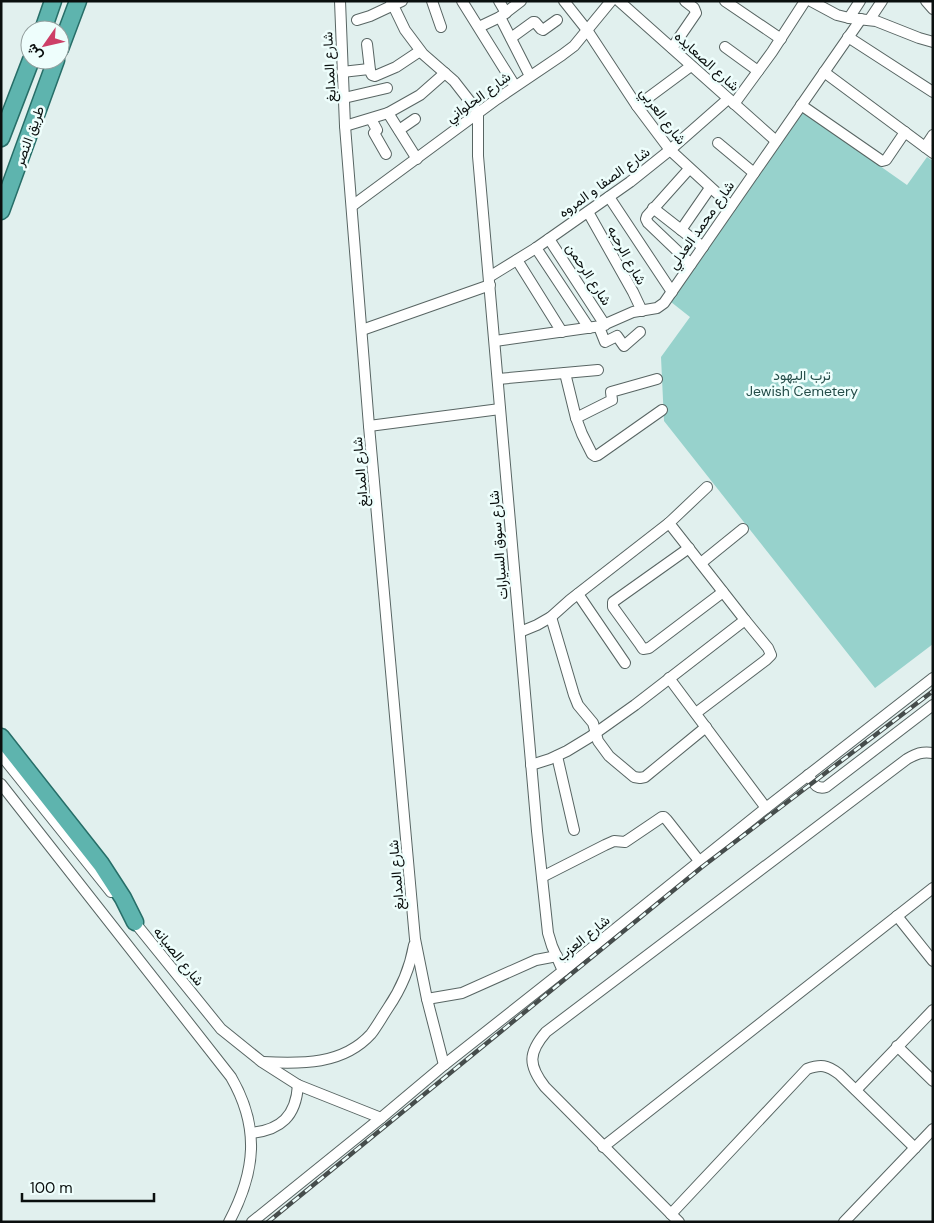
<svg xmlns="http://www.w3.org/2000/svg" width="934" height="1223" font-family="'DM Sans',Vazirmatn,sans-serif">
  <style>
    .green { fill: #97d2cc }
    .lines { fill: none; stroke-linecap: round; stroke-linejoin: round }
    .minor-casing { stroke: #586563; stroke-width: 12 }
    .trunk-casing { stroke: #276e68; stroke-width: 19 }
    .minor { stroke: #fff; stroke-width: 10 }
    .trunk { stroke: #5eb4ae; stroke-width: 16 }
    .rail-casing { stroke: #464d4c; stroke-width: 4.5 }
    .rail { stroke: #eefefc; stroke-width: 2.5; stroke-dasharray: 8; stroke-linecap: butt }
    .labels { text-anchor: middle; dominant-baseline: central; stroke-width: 5; stroke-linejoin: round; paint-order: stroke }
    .street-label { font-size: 14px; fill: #0a0f0e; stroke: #eefefc }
    .park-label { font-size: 14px; fill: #244c48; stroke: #eefefc }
  </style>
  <rect width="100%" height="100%" fill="#e1f0ee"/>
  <!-- green -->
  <path class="green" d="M 803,112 L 907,185 L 927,157 L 933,161 L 933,644 L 875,688 L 664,421 L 661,357 L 690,317 L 671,302 Z"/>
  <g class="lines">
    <defs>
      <g id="minor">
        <path d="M 340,1 L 345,126 L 369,426 L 415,939 L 427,999 L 444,1065"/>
        <path d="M 391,1 L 405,30 L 423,54 L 454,81 L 475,108 L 478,114 L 478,156 L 537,831 L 548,933 L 552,946 L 563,971"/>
        <path d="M 432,1 L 441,27"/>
        <path d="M 462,1 L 515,86"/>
        <path d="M 499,1 L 506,13"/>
        <path d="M 564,1 L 587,30 L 637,106 L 670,150 L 731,206"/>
        <path d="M 619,1 L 776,141"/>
        <path d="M 725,1 L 781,39"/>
        <path d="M 811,1 L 837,15 L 849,18 L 876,21 L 919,38 L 933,42"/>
        <path d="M 926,1 L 933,9"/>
        <path d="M 500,17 L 530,76"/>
        <path d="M 849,18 L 860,1"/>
        <path d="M 870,19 L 882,1"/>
        <path d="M 357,20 L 370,16 L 402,1"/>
        <path d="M 479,27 L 500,17 L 521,1"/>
        <path d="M 848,37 L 933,92"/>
        <path d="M 511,38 L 533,22 L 535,22 L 541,29 L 543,30 L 557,20"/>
        <path d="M 367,44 L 370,70"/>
        <path d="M 725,47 L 758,71"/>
        <path d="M 672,48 L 696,13 L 694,8 L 685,1"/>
        <path d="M 342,72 L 369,69 L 372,75 L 375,76 L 396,67 L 420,51"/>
        <path d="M 824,72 L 933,153"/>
        <path d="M 344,98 L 387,88"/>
        <path d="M 734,104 L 772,52 L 805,1"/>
        <path d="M 801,105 L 882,161 L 886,160 L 905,132"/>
        <path d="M 637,106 L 691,66"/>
        <path d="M 388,113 L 417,159"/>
        <path d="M 371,119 L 377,130 L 374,133 L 386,154"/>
        <path d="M 345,126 L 388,113 L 420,95 L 445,73"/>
        <path d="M 399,130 L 415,119"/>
        <path d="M 718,143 L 754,173"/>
        <path d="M 925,147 L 933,135"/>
        <path d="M 689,169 L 647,216 L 646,219 L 648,223 L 691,264"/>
        <path d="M 609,197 L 672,292"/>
        <path d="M 352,206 L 497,99 L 562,55 L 574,46 L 611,1"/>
        <path d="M 653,208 L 703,247"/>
        <path d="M 588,212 L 633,292 L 642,311"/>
        <path d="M 681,230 L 710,188"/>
        <path d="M 549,239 L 605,325"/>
        <path d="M 536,248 L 589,328"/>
        <path d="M 517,260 L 562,332"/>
        <path d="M 489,277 L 536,248 L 630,182 L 670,150 L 728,99"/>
        <path d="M 599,327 L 605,342 L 617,336 L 624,346 L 640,332"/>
        <path d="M 362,330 L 490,285"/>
        <path d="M 495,341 L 601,326 L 633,312 L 657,308 L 664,303 L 861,19"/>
        <path d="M 565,373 L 576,418 L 582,434 L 592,454 L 595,456 L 598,455 L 662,410"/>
        <path d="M 498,379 L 598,370"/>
        <path d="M 576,418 L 612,400 L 611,392 L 657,379"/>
        <path d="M 369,426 L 500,409"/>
        <path d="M 689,548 L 613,602 L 613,607 L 639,643 L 643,649 L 649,648 L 723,592"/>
        <path d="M 701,563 L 743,529"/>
        <path d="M 578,594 L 625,663"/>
        <path d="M 551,617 L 574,695 L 578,705 L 593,723 L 598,741 L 609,756 L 634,777 L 640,778 L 645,777 L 706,727"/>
        <path d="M 520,632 L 537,625 L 551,617 L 570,600 L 669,523"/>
        <path d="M 669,678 L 766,808"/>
        <path d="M 696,713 L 766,660 L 771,655 L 768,648 L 745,620"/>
        <path d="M 1,755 L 111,892"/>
        <path d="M 557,756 L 574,830"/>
        <path d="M 531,765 L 550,759 L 567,751 L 590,737 L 635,705 L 745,620 L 669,523 L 707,487"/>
        <path d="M 808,775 C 813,782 816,790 826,787 L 933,705"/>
        <path d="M 1,784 L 231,1077 C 260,1127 256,1171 229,1222"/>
        <path d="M 542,877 L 605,845 L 614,841 L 625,842 L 662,817 L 664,817 L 667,820 L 700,862"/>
        <path d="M 897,916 L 933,961"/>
        <path d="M 132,919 L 221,1029 L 262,1062 L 298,1085 L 381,1118"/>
        <path d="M 427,999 L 462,993 L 536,960 L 557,956"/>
        <path d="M 897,1046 L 933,1081"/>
        <path d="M 263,1062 C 301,1064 343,1065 371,1034 C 377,1026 382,1017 388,1008 C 401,989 410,968 414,945"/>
        <path d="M 856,1090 L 933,1010"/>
        <path d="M 251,1133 C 281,1130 296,1116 298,1085"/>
        <path d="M 603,1147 L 933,888"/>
        <path d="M 671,1214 L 807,1069 C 821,1064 827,1065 839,1074 L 915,1148"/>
        <path d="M 252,1222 L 381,1118 L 444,1065 L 563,971 L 766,808 L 933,678"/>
        <path d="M 679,1222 L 545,1087 C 528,1065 528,1053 546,1032 L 907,759 C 916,754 922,751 933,753"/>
        <path d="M 844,1222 L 933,1129"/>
      </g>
      <g id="trunk">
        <path d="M 43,30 L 53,1"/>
        <path d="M 60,49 L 78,1"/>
        <path d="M 1,138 L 31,60"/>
        <path d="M 1,211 L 56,60"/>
        <path d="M 1,737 L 101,864 L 123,898 L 135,922"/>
      </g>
    </defs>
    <!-- minor casing -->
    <use href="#minor" class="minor-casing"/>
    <!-- trunk casing -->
    <use href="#trunk" class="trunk-casing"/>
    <!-- minor -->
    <use href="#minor" class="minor"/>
    <!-- trunk -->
    <use href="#trunk" class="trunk"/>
    <defs>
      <path id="rail" d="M 268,1222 L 702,867 L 933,691"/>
    </defs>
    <!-- rail casing -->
    <use href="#rail" class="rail-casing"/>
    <!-- rail -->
    <use href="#rail" class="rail"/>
  </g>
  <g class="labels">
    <!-- street labels -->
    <g class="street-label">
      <text transform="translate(707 61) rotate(42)">شارع الصعايده</text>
      <text transform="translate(329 67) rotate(-93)">شارع المدابغ</text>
      <text transform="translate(478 97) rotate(-36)">شارع الحلواني</text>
      <text transform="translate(663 116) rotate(53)">شارع العربي</text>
      <text transform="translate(29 136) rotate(-70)">طريق النصر</text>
      <text transform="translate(604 182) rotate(-36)">شارع الصفا و المروه</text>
      <text transform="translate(701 225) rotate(-55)">شارع محمد العدلي</text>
      <text transform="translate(627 255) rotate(61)">شارع الرحبه</text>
      <text transform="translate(589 274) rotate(57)">شارع الرحمن</text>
      <text transform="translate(360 472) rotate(-95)">شارع المدابغ</text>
      <text transform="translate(498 545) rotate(-95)">شارع سوق السيارات</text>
      <text transform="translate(396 875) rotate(-95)">شارع المدابغ</text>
      <text transform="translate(583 938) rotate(-39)">شارع العزب</text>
      <text transform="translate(179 956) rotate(51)">شارع الصيانه</text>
    </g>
    <!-- park labels -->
    <g class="park-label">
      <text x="802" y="375">ترب اليهود<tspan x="802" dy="16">Jewish Cemetery</tspan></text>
    </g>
  </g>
  <!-- border -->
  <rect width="934" height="1223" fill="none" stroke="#0a0f0e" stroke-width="5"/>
  <!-- north arrow -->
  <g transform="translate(45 45) rotate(236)"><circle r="24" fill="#eefefc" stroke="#939e9d"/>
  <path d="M0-4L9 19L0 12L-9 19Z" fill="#cd3f67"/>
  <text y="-8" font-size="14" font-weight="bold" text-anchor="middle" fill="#0a0f0e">ش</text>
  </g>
  <!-- scale -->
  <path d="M22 1193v8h132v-8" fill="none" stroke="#0a0f0e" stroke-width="2.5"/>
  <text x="30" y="1193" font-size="15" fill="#0a0f0e" stroke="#eefefc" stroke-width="4" paint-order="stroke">100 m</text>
</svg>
